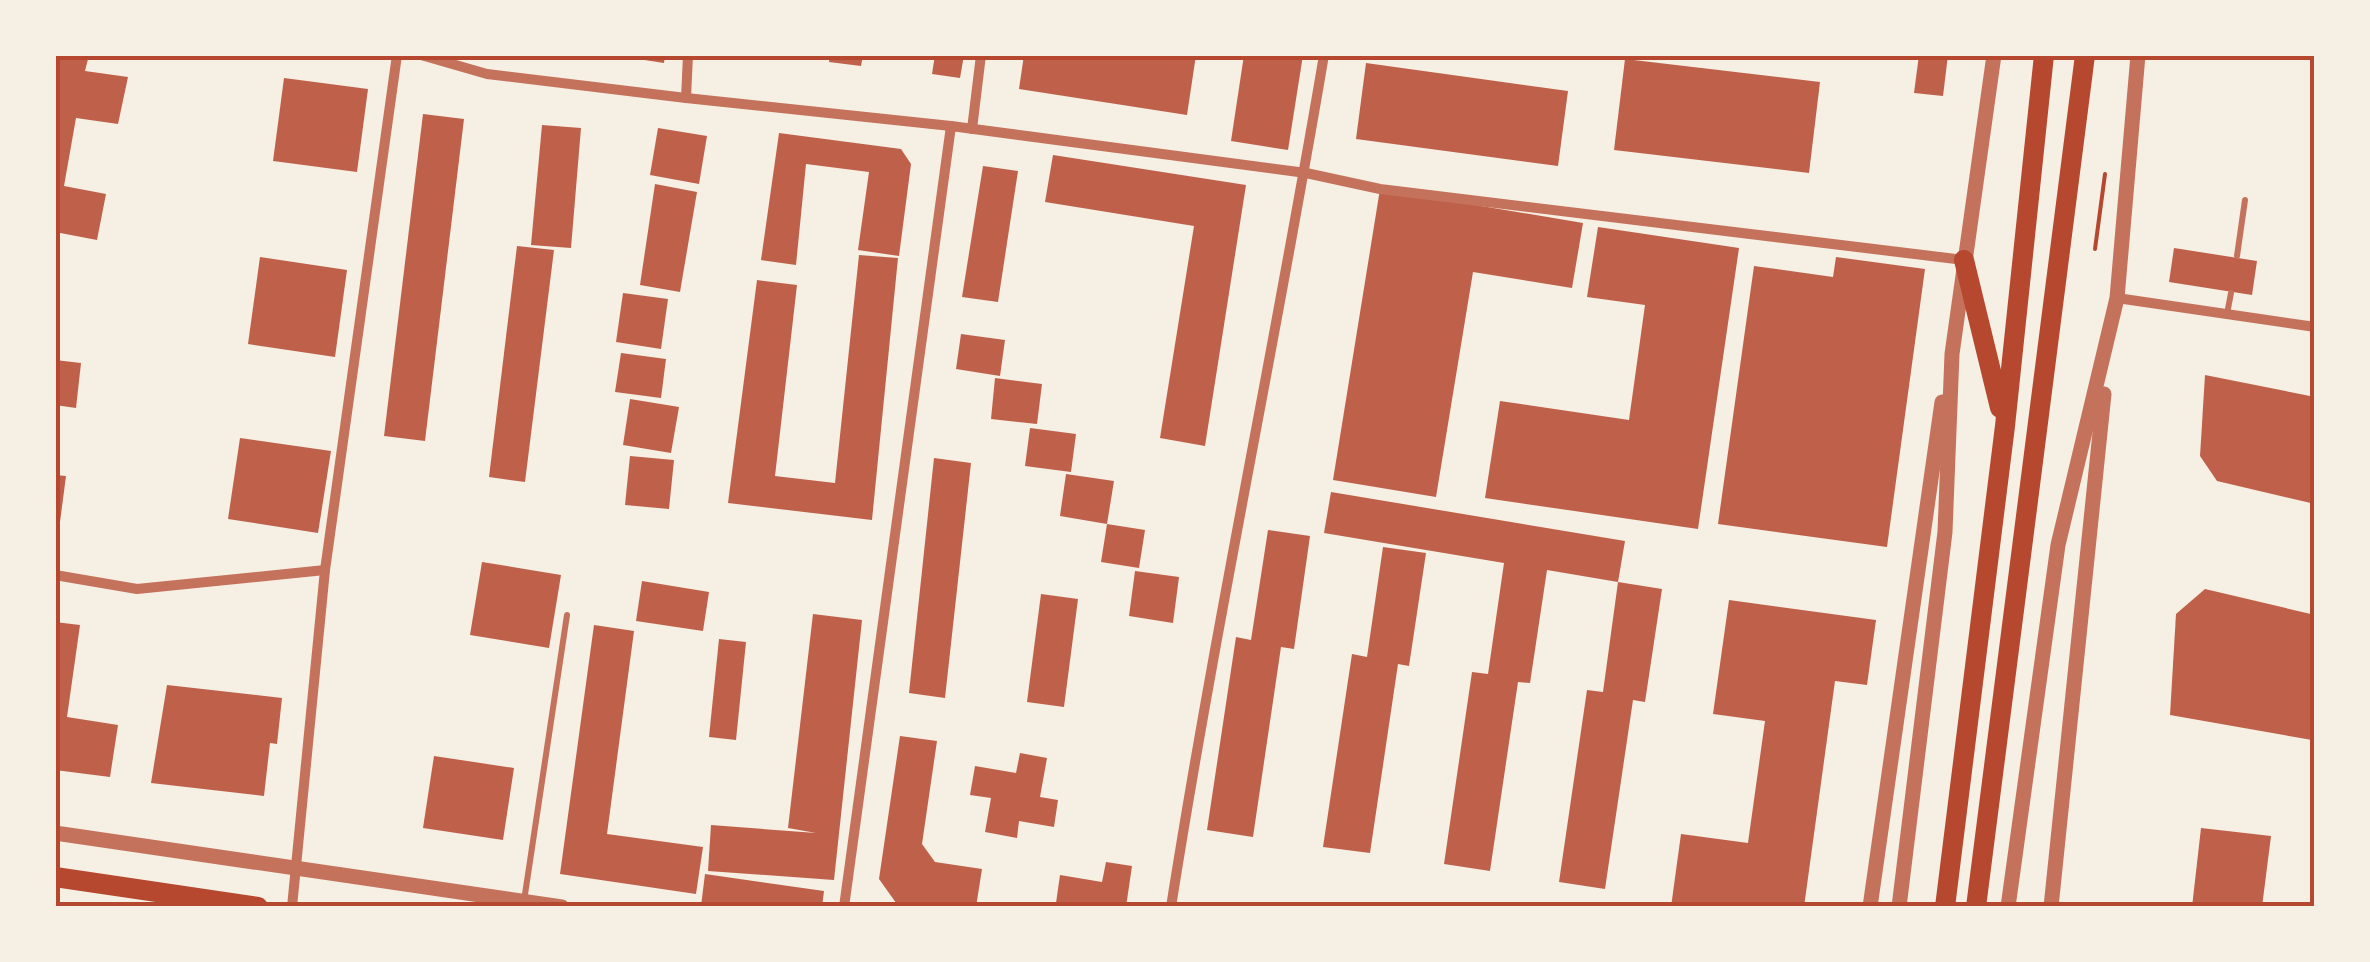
<svg xmlns="http://www.w3.org/2000/svg" width="2370" height="962" font-family="'Open Sans',sans-serif">
  <style>
    .building { fill: #bf614a }
    .lines { fill: none; stroke-linecap: round; stroke-linejoin: round }
    .path { stroke: #b5482f; stroke-width: 4 }
    .service { stroke: #c5725c; stroke-width: 6 }
    .minor { stroke: #c5725c; stroke-width: 10 }
    .tertiary { stroke: #c5725c; stroke-width: 15 }
    .primary { stroke: #b5482f; stroke-width: 20 }
    .trunk { stroke: #b5482f; stroke-width: 20 }
    .neatline { fill: none; stroke: #b5482f; stroke-width: 4 }
  </style>
  <rect width="100%" height="100%" fill="#f6efe4"/>
  <!-- building -->
  <g class="building">
    <path d="M 55,55 L 89,55 L 85,71 L 128,77 L 118,124 L 76,118 L 64,186 L 106,194 L 97,240 L 55,232 Z"/>
    <path d="M 612,55 L 665,55 L 664,63 Z"/>
    <path d="M 830,55 L 863,55 L 861,66 L 829,62 Z"/>
    <path d="M 935,55 L 964,55 L 960,78 L 932,74 Z"/>
    <path d="M 1024,55 L 1196,55 L 1187,115 L 1019,89 Z"/>
    <path d="M 1244,55 L 1303,55 L 1288,150 L 1231,141 Z"/>
    <path d="M 1919,55 L 1948,55 L 1943,96 L 1914,93 Z"/>
    <path d="M 1625,59 L 1820,82 L 1809,173 L 1614,150 Z"/>
    <path d="M 1366,63 L 1568,91 L 1558,166 L 1356,139 Z"/>
    <path d="M 284,78 L 368,89 L 357,172 L 273,161 Z"/>
    <path d="M 423,114 L 464,119 L 425,441 L 384,436 Z"/>
    <path d="M 542,125 L 581,128 L 571,248 L 531,245 Z"/>
    <path d="M 658,128 L 707,136 L 699,184 L 650,175 Z"/>
    <path d="M 779,133 L 901,149 L 911,164 L 899,256 L 858,250 L 869,172 L 806,164 L 796,265 L 761,260 Z"/>
    <path d="M 1053,155 L 1246,185 L 1205,446 L 1160,438 L 1194,226 L 1045,202 Z"/>
    <path d="M 983,166 L 1018,171 L 998,302 L 962,297 Z"/>
    <path d="M 655,184 L 697,192 L 680,292 L 640,285 Z"/>
    <path d="M 1380,189 L 1583,223 L 1572,288 L 1473,272 L 1436,497 L 1333,480 Z"/>
    <path d="M 1598,227 L 1739,248 L 1698,529 L 1485,498 L 1500,401 L 1629,420 L 1645,305 L 1587,297 Z"/>
    <path d="M 517,246 L 554,250 L 525,482 L 489,477 Z"/>
    <path d="M 2174,248 L 2257,261 L 2252,295 L 2169,282 Z"/>
    <path d="M 859,255 L 898,258 L 872,520 L 728,503 L 757,280 L 797,285 L 775,476 L 835,483 Z"/>
    <path d="M 260,257 L 347,270 L 335,357 L 248,344 Z"/>
    <path d="M 1836,257 L 1925,269 L 1887,547 L 1718,524 L 1754,266 L 1833,277 Z"/>
    <path d="M 623,293 L 668,299 L 661,349 L 616,342 Z"/>
    <path d="M 961,334 L 1005,340 L 1000,376 L 956,369 Z"/>
    <path d="M 621,353 L 666,359 L 661,398 L 615,392 Z"/>
    <path d="M 55,360 L 81,363 L 76,408 L 55,405 Z"/>
    <path d="M 2205,375 L 2315,397 L 2315,504 L 2217,481 L 2200,456 Z"/>
    <path d="M 995,378 L 1042,384 L 1037,424 L 991,419 Z"/>
    <path d="M 630,399 L 679,407 L 671,453 L 623,445 Z"/>
    <path d="M 1030,428 L 1076,434 L 1071,472 L 1025,466 Z"/>
    <path d="M 240,438 L 331,451 L 318,533 L 228,519 Z"/>
    <path d="M 630,456 L 674,460 L 669,509 L 625,505 Z"/>
    <path d="M 934,458 L 971,463 L 945,698 L 909,693 Z"/>
    <path d="M 1066,474 L 1114,481 L 1107,524 L 1145,530 L 1139,568 L 1101,562 L 1107,524 L 1060,516 Z"/>
    <path d="M 55,475 L 66,476 L 60,522 L 55,521 Z"/>
    <path d="M 1331,492 L 1625,541 L 1618,582 L 1662,589 L 1645,702 L 1633,700 L 1605,889 L 1559,882 L 1587,690 L 1603,692 L 1618,582 L 1547,570 L 1530,683 L 1518,682 L 1490,871 L 1444,864 L 1472,672 L 1488,674 L 1504,563 L 1324,533 Z"/>
    <path d="M 1268,530 L 1310,536 L 1294,649 L 1281,647 L 1253,837 L 1207,830 L 1236,637 L 1251,640 Z"/>
    <path d="M 1383,547 L 1426,553 L 1409,666 L 1398,664 L 1370,853 L 1323,847 L 1352,654 L 1367,657 Z"/>
    <path d="M 482,562 L 561,575 L 549,648 L 470,635 Z"/>
    <path d="M 1135,571 L 1179,577 L 1173,623 L 1129,616 Z"/>
    <path d="M 642,581 L 709,592 L 703,631 L 636,621 Z"/>
    <path d="M 2205,589 L 2315,615 L 2312,740 L 2170,715 L 2176,614 Z"/>
    <path d="M 1041,594 L 1078,599 L 1064,707 L 1027,702 Z"/>
    <path d="M 1729,600 L 1876,620 L 1867,685 L 1835,681 L 1804,907 L 1671,907 L 1681,834 L 1748,843 L 1765,721 L 1713,714 Z"/>
    <path d="M 813,614 L 862,620 L 834,880 L 708,871 L 711,825 L 816,833 L 788,828 Z"/>
    <path d="M 55,622 L 80,625 L 67,717 L 118,725 L 110,777 L 55,770 Z"/>
    <path d="M 594,625 L 634,631 L 607,834 L 703,847 L 696,894 L 560,874 Z"/>
    <path d="M 719,639 L 746,642 L 736,740 L 709,737 Z"/>
    <path d="M 167,685 L 282,698 L 277,744 L 270,743 L 264,796 L 151,783 Z"/>
    <path d="M 900,736 L 937,741 L 922,844 L 935,862 L 982,869 L 976,907 L 899,907 L 879,879 Z"/>
    <path d="M 1020,753 L 1047,758 L 1040,797 L 1058,800 L 1054,827 L 1019,821 L 1017,838 L 985,832 L 991,798 L 970,795 L 975,766 L 1016,773 Z"/>
    <path d="M 434,756 L 514,768 L 503,840 L 423,828 Z"/>
    <path d="M 2201,828 L 2271,836 L 2262,907 L 2192,907 Z"/>
    <path d="M 1106,862 L 1132,866 L 1126,907 L 1056,903 L 1060,875 L 1102,882 Z"/>
    <path d="M 705,874 L 824,891 L 822,907 L 701,906 Z"/>
  </g>
  <g class="lines">
    <!-- path -->
    <path class="path" d="M 2095,249 L 2105,174"/>
    <!-- service -->
    <g class="service">
      <path d="M 2237,256 L 2245,200"/>
      <path d="M 2227,314 L 2231,293"/>
      <path d="M 524,901 L 567,615"/>
    </g>
    <!-- minor -->
    <g class="minor">
      <path d="M 421,55 L 487,74 L 686,98"/>
      <path d="M 688,55 L 686,98 L 951,126"/>
      <path d="M 972,129 L 981,55"/>
      <path d="M 2117,298 L 2315,327"/>
      <path d="M 55,575 L 137,589 L 325,570"/>
      <path d="M 292,907 L 325,570 L 397,55"/>
      <path d="M 844,907 L 951,126 L 1306,173 L 1380,189 L 1964,260"/>
      <path d="M 1171,907 C 1216,622 1276,340 1324,55"/>
    </g>
    <!-- tertiary -->
    <g class="tertiary">
      <path d="M 55,833 L 562,907"/>
      <path d="M 1870,907 L 1942,402"/>
      <path d="M 1899,907 L 1945,532 L 1952,354 L 1994,55"/>
      <path d="M 2008,907 L 2058,545 L 2117,298 L 2138,55"/>
      <path d="M 2051,907 L 2104,394"/>
    </g>
    <!-- primary -->
    <path class="primary" d="M 55,877 L 258,907"/>
    <!-- trunk -->
    <g class="trunk">
      <path d="M 1964,260 L 2000,408"/>
      <path d="M 1945,907 L 2005,426 L 2044,55"/>
      <path d="M 1976,907 L 2085,55"/>
    </g>
  </g>
  <!-- border -->
  <rect width="2370" height="962" fill="none" stroke="#f6efe4" stroke-width="115"/>
  <rect x="58" y="58" width="2254" height="846" class="neatline"/>
</svg>
